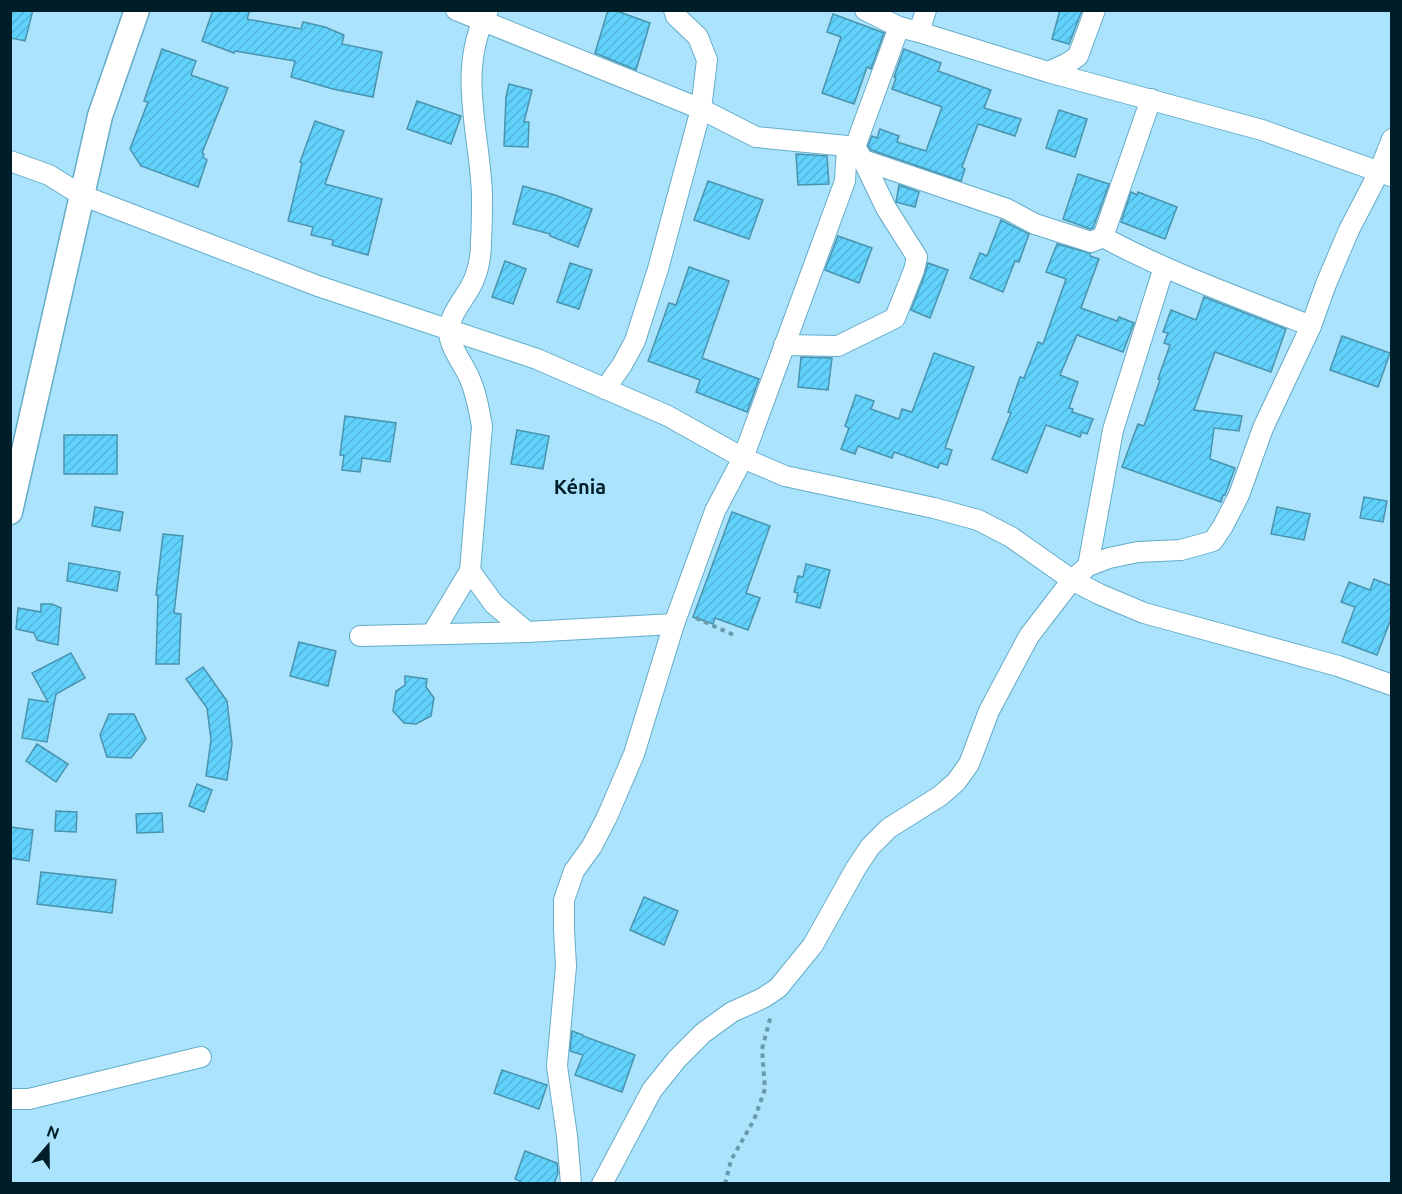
<svg xmlns="http://www.w3.org/2000/svg" width="1402" height="1194" font-family="Ubuntu,sans-serif">
  <style>
    .building { fill: url(#building-hatch); stroke: #4a93af; stroke-width: 1.5 }
    .lines { fill: none; stroke-linecap: round; stroke-linejoin: round }
    .minor-casing { stroke: #64acc9; stroke-width: 22 }
    .tertiary-casing { stroke: #64acc9; stroke-width: 27 }
    .path { stroke: #6a99ad; stroke-width: 4; stroke-dasharray: 4.5 4.5; stroke-linecap: butt }
    .minor { stroke: #fff; stroke-width: 20 }
    .tertiary { stroke: #fff; stroke-width: 24 }
    .labels { text-anchor: middle; dominant-baseline: central; stroke-width: 6; stroke-linejoin: round; paint-order: stroke }
    .neighbourhood-label { font-size: 20px; font-weight: bold; fill: #001e29; stroke: #aae3fb }
  </style>
  <defs>
    <pattern id="building-hatch" width="6" height="6" patternUnits="userSpaceOnUse" patternTransform="scale(1.5)"><rect width="6" height="6" fill="#60d2fc"/><path d="M-1 1l2-2M0 6l6-6M5 7l2-2" fill="none" stroke="#52b4d8"/></pattern>
  </defs>
  <rect width="100%" height="100%" fill="#aae3fb"/>
  <!-- building -->
  <g class="building">
    <path d="M 10,10 L 33,10 L 25,41 L 10,38 Z"/>
    <path d="M 213,10 L 250,10 L 247,19 L 301,29 L 303,22 L 325,27 L 344,35 L 342,44 L 382,52 L 373,97 L 333,89 L 291,77 L 295,61 L 235,51 L 234,53 L 202,41 Z"/>
    <path d="M 608,10 L 614,10 L 650,23 L 636,70 L 595,53 Z"/>
    <path d="M 1060,10 L 1082,10 L 1069,44 L 1052,39 Z"/>
    <path d="M 833,14 L 884,33 L 871,69 L 867,67 L 854,104 L 822,93 L 841,37 L 827,32 Z"/>
    <path d="M 162,49 L 196,61 L 191,75 L 228,88 L 202,153 L 204,154 L 203,157 L 207,160 L 198,187 L 141,166 L 130,149 L 148,102 L 144,101 Z"/>
    <path d="M 904,49 L 941,63 L 938,71 L 991,90 L 984,108 L 1021,119 L 1015,136 L 978,124 L 962,167 L 965,169 L 961,181 L 871,150 L 868,146 L 872,136 L 877,138 L 880,129 L 899,136 L 897,142 L 926,151 L 942,107 L 892,89 L 896,78 L 894,77 Z"/>
    <path d="M 509,84 L 532,90 L 524,122 L 529,122 L 528,147 L 504,146 L 506,97 Z"/>
    <path d="M 417,101 L 461,116 L 451,144 L 407,129 Z"/>
    <path d="M 1059,110 L 1087,119 L 1075,157 L 1046,148 Z"/>
    <path d="M 315,121 L 344,131 L 325,184 L 382,199 L 368,255 L 332,245 L 333,240 L 311,235 L 313,227 L 288,221 L 302,163 L 300,162 Z"/>
    <path d="M 796,154 L 827,156 L 829,184 L 798,185 Z"/>
    <path d="M 1078,174 L 1109,184 L 1093,228 L 1090,229 L 1063,219 Z"/>
    <path d="M 708,181 L 763,200 L 749,239 L 694,220 Z"/>
    <path d="M 899,185 L 919,192 L 915,207 L 896,202 Z"/>
    <path d="M 523,186 L 555,195 L 592,209 L 578,247 L 550,236 L 550,234 L 513,224 Z"/>
    <path d="M 1131,192 L 1137,195 L 1138,192 L 1177,207 L 1165,239 L 1121,222 Z"/>
    <path d="M 1001,220 L 1029,234 L 1019,262 L 1015,261 L 1003,292 L 970,278 L 980,253 L 987,256 Z"/>
    <path d="M 838,236 L 872,248 L 859,283 L 825,270 Z"/>
    <path d="M 1057,244 L 1090,253 L 1090,256 L 1099,259 L 1081,308 L 1117,321 L 1119,317 L 1134,323 L 1123,352 L 1077,335 L 1060,375 L 1078,382 L 1069,408 L 1073,409 L 1072,412 L 1093,419 L 1087,434 L 1082,432 L 1080,437 L 1046,425 L 1027,473 L 992,459 L 1011,413 L 1008,412 L 1020,377 L 1024,378 L 1038,342 L 1043,344 L 1066,279 L 1046,272 Z"/>
    <path d="M 505,261 L 526,269 L 513,304 L 492,297 Z"/>
    <path d="M 570,263 L 592,270 L 579,309 L 557,302 Z"/>
    <path d="M 928,263 L 948,270 L 930,318 L 911,310 L 925,274 Z"/>
    <path d="M 689,267 L 729,281 L 702,358 L 759,379 L 747,412 L 696,392 L 700,380 L 648,361 L 669,303 L 676,305 Z"/>
    <path d="M 1204,297 L 1286,329 L 1271,372 L 1215,352 L 1194,410 L 1242,416 L 1239,431 L 1214,428 L 1210,459 L 1235,468 L 1225,495 L 1223,495 L 1221,502 L 1122,467 L 1138,424 L 1144,426 L 1160,380 L 1158,379 L 1170,345 L 1164,343 L 1168,333 L 1163,332 L 1171,310 L 1196,320 Z"/>
    <path d="M 1342,336 L 1390,353 L 1378,387 L 1330,370 Z"/>
    <path d="M 934,353 L 974,367 L 945,448 L 952,450 L 947,465 L 940,463 L 938,468 L 894,452 L 892,458 L 858,446 L 855,454 L 841,449 L 849,428 L 845,426 L 856,395 L 874,401 L 871,409 L 899,419 L 902,409 L 912,412 Z"/>
    <path d="M 801,357 L 832,358 L 828,390 L 798,387 Z"/>
    <path d="M 345,416 L 396,423 L 390,462 L 362,458 L 360,472 L 342,470 L 344,455 L 340,455 Z"/>
    <path d="M 517,430 L 549,436 L 543,469 L 511,464 Z"/>
    <rect x="64" y="435" width="53" height="39"/>
    <path d="M 1364,497 L 1387,501 L 1383,522 L 1360,518 Z"/>
    <path d="M 95,507 L 123,512 L 120,531 L 92,526 Z"/>
    <path d="M 1277,507 L 1310,514 L 1304,540 L 1271,534 Z"/>
    <path d="M 732,512 L 770,526 L 746,593 L 760,598 L 748,630 L 715,618 L 713,624 L 693,617 Z"/>
    <path d="M 163,534 L 183,536 L 174,613 L 181,614 L 179,664 L 156,664 L 158,595 L 156,595 Z"/>
    <path d="M 69,563 L 120,572 L 117,591 L 67,581 Z"/>
    <path d="M 806,564 L 830,570 L 820,608 L 796,602 L 798,593 L 794,592 L 798,576 L 803,577 Z"/>
    <path d="M 1374,579 L 1392,586 L 1392,616 L 1377,655 L 1342,642 L 1355,607 L 1341,602 L 1349,582 L 1370,590 Z"/>
    <path d="M 41,604 L 52,604 L 61,608 L 58,645 L 37,640 L 34,633 L 16,629 L 18,608 L 41,612 Z"/>
    <path d="M 299,642 L 336,651 L 328,686 L 290,676 Z"/>
    <path d="M 71,653 L 85,678 L 56,694 L 47,742 L 22,738 L 29,699 L 48,702 L 32,673 Z"/>
    <path d="M 203,667 L 227,701 L 232,744 L 227,780 L 206,776 L 211,740 L 207,708 L 186,679 Z"/>
    <path d="M 405,676 L 427,679 L 426,687 L 434,698 L 431,716 L 416,724 L 404,723 L 393,711 L 396,691 L 405,685 Z"/>
    <path d="M 109,714 L 134,714 L 146,739 L 131,758 L 107,757 L 100,735 Z"/>
    <path d="M 37,744 L 68,764 L 56,782 L 26,761 Z"/>
    <path d="M 197,784 L 212,790 L 204,812 L 189,806 Z"/>
    <path d="M 56,811 L 77,812 L 76,832 L 55,831 Z"/>
    <path d="M 162,813 L 163,832 L 137,833 L 136,814 Z"/>
    <path d="M 10,827 L 33,830 L 29,861 L 10,858 Z"/>
    <path d="M 41,872 L 116,880 L 112,913 L 37,904 Z"/>
    <path d="M 644,897 L 678,911 L 664,945 L 630,930 Z"/>
    <path d="M 572,1031 L 583,1035 L 583,1036 L 635,1055 L 622,1092 L 575,1075 L 583,1055 L 570,1051 Z"/>
    <path d="M 502,1070 L 547,1085 L 539,1109 L 494,1093 Z"/>
    <path d="M 525,1151 L 557,1163 L 558,1173 L 554,1184 L 525,1184 L 515,1179 Z"/>
  </g>
  <g class="lines">
    <defs>
      <g id="minor">
        <path d="M 865,10 L 899,27 L 919,32 L 1048,72 L 1262,130 L 1391,176"/>
        <path d="M 919,32 L 926,10"/>
        <path d="M 1048,72 L 1068,63 L 1078,56 L 1095,10"/>
        <path d="M 1151,99 L 1103,237 C 1169,273 1241,298 1311,326"/>
        <path d="M 863,160 L 1007,209 L 1035,224 L 1091,242 L 1103,237"/>
        <path d="M 10,161 L 49,175 L 81,195 L 318,286 L 537,359 L 668,416 L 743,458 L 785,476 L 934,508 L 978,520 L 1011,537 L 1072,580 L 1099,594 L 1144,613 L 1338,666 L 1392,685"/>
        <path d="M 784,345 L 838,346 L 895,318 L 914,270 L 917,257 L 886,208 L 863,160 L 855,147 L 899,27"/>
        <path d="M 605,389 L 622,365 L 635,341 L 658,269 L 701,109 L 707,60 L 698,37 L 676,16 L 674,10"/>
        <path d="M 1088,566 L 1113,430 L 1164,267"/>
        <path d="M 470,571 L 494,604 L 527,632"/>
        <path d="M 432,634 L 470,571 L 482,426 C 479,409 476,392 469,377 C 463,363 449,347 449,331 C 450,311 469,295 475,277 C 479,267 481,252 481,241 C 482,226 482,210 482,195 C 480,132 456,70 488,10"/>
        <path d="M 360,636 L 527,632 L 674,624 L 715,511 L 743,458 L 845,181 L 847,146 L 756,137 L 701,109 L 456,10"/>
        <path d="M 10,1099 L 29,1099 L 201,1057"/>
        <path d="M 571,1184 L 567,1136 L 557,1066 L 566,966 L 564,930 L 564,900 L 574,871 L 592,846 L 607,817 L 634,754 L 674,624"/>
        <path d="M 602,1184 L 652,1090 L 677,1059 L 703,1033 L 732,1012 L 763,998 L 778,988 L 813,945 L 856,868 L 870,847 L 889,828 L 940,796 L 956,782 L 969,764 L 989,711 L 1029,636 L 1072,580 L 1088,566 L 1109,558 L 1138,552 L 1181,550 L 1213,541 L 1223,526 L 1239,495 L 1263,428 L 1311,326 L 1326,284 L 1349,230 L 1379,172 L 1392,139"/>
      </g>
      <path id="tertiary" d="M 10,512 L 100,116 L 137,10"/>
    </defs>
    <!-- minor casing -->
    <use href="#minor" class="minor-casing"/>
    <!-- tertiary casing -->
    <use href="#tertiary" class="tertiary-casing"/>
    <!-- path -->
    <g class="path">
      <path d="M 696,618 L 736,636"/>
      <path d="M 725,1184 L 731,1160 L 754,1120 L 765,1089 L 762,1049 L 771,1015"/>
    </g>
    <!-- minor -->
    <use href="#minor" class="minor"/>
    <!-- tertiary -->
    <use href="#tertiary" class="tertiary"/>
  </g>
  <g class="labels">
    <!-- neighbourhood labels -->
    <g class="neighbourhood-label">
      <text x="580" y="486">Kénia</text>
    </g>
  </g>
  <!-- border -->
  <rect width="1402" height="1194" fill="none" stroke="#001e29" stroke-width="24"/>
  <!-- north arrow -->
  <g transform="translate(48 1146) rotate(20)" stroke="#aae3fb" stroke-width="4.5" paint-order="stroke">
  <path d="M0-4.5L10 22L0 15L-10 22Z" fill="#001e29"/>
  <text y="-9" font-size="16" font-weight="bold" text-anchor="middle" fill="#001e29">N</text>
  </g>
</svg>
